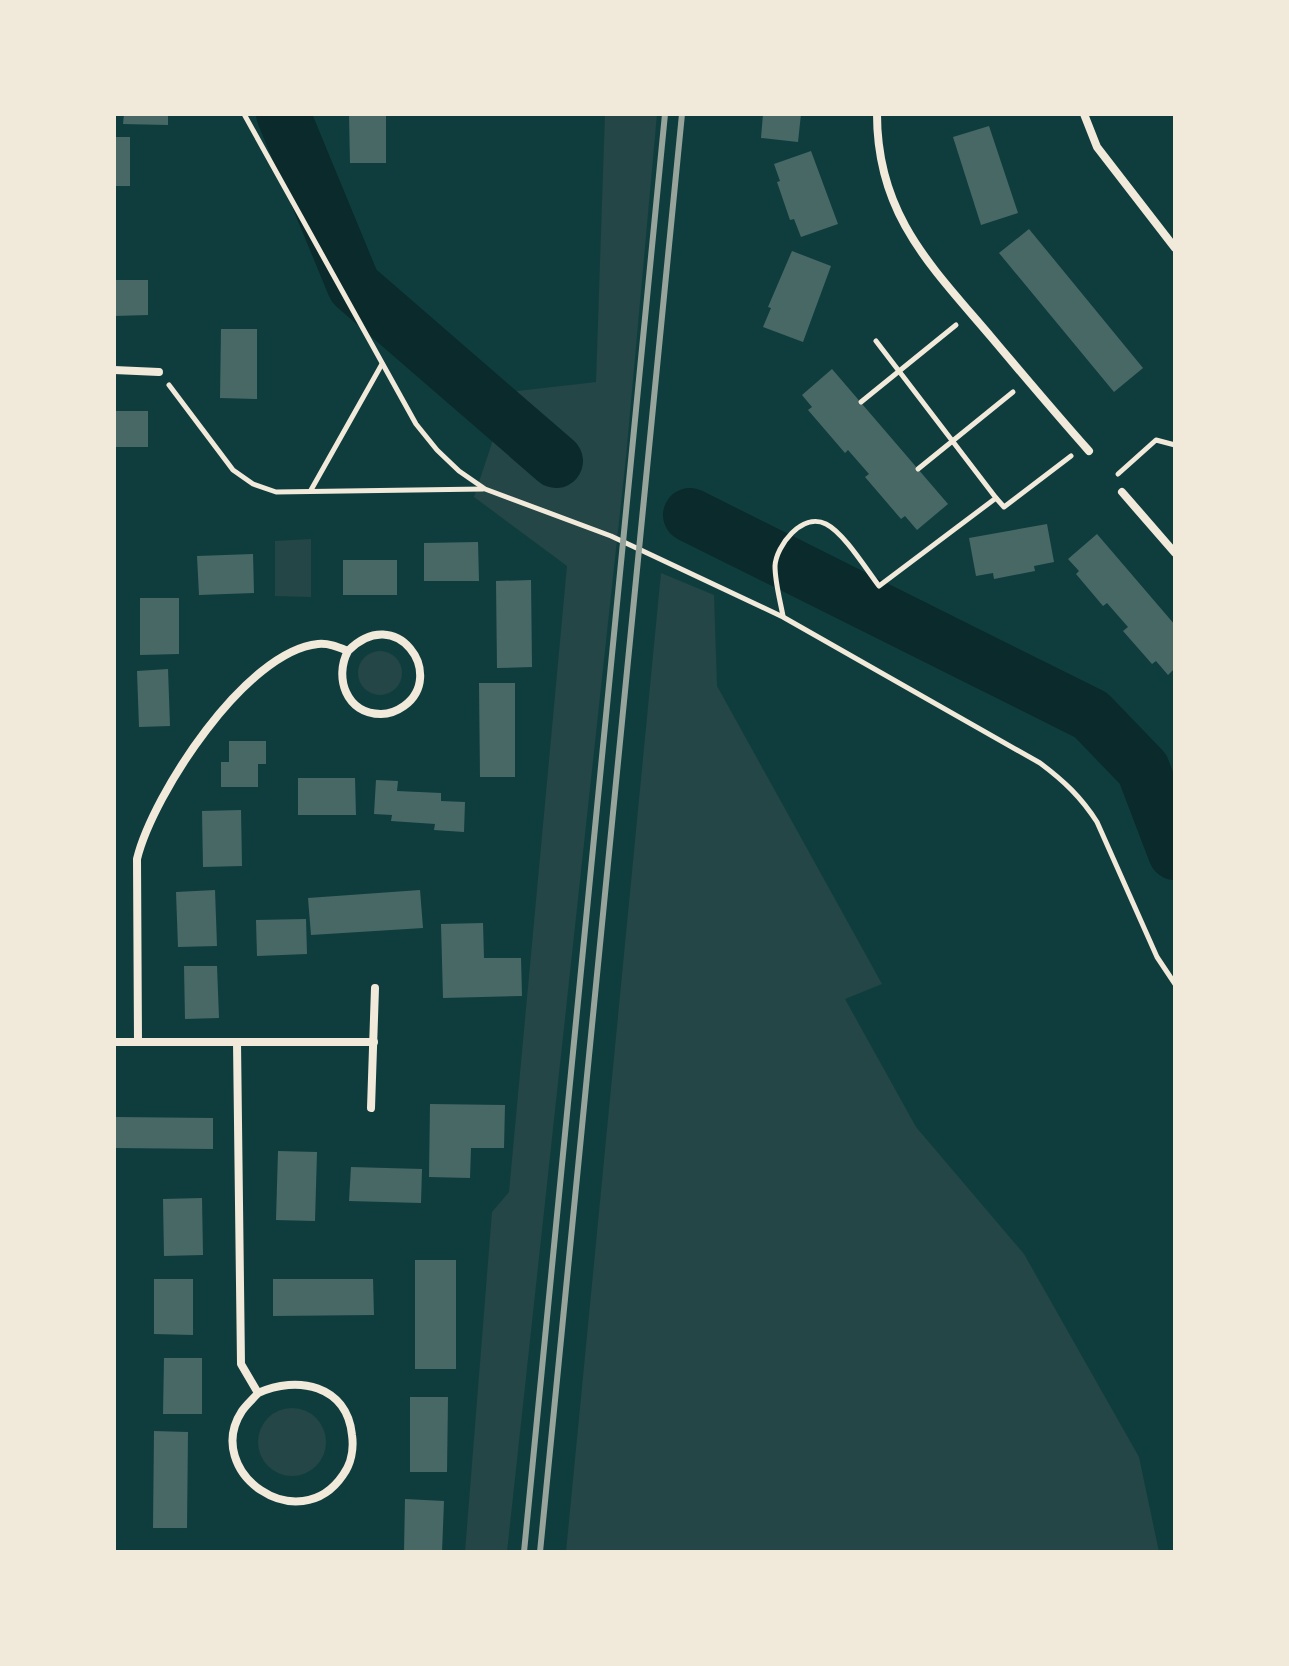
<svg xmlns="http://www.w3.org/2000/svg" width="1289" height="1666" font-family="Merriweather,serif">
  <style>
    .green { fill: #244646 }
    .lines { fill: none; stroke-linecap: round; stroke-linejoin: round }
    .river { stroke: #0a2a2b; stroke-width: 54 }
    .building { fill: #486865 }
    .path { stroke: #f1e9da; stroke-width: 5 }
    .minor { stroke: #f1e9da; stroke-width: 8 }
    .rail { stroke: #97a49c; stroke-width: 6 }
  </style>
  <rect width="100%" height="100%" fill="#0f3d3e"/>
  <!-- green -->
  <g class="green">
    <path d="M 605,114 L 657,114 L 626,457 L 507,1552 L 465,1552 L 492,1212 L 509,1192 L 567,566 L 474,497 L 509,392 L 596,382 Z"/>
    <path d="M 311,539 L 311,597 L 275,596 L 275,541 Z"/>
    <path d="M 661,573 L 714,595 L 717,686 L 882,984 L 845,999 L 916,1127 L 1024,1254 L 1139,1457 L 1159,1552 L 566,1552 Z"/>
    <circle cx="380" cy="673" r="22"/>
    <circle cx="292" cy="1442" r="34"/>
  </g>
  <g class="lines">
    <!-- river -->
    <g class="river">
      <path d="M 283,114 L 354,286 L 556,461"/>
      <path d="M 690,515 L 1091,715 L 1143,769 L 1175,853"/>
    </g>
  </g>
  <!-- building -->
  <g class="building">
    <path d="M 124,114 L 168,114 L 168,125 L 123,124 Z"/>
    <path d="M 349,114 L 386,114 L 386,163 L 350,163 Z"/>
    <path d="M 763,114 L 801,114 L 798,142 L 761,138 Z"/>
    <path d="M 989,126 L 1018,213 L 981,225 L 953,137 Z"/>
    <rect x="114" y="137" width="16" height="49"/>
    <path d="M 811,151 L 838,224 L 801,237 L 794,219 L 790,220 L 777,182 L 780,181 L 774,164 Z"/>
    <path d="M 1029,229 L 1143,368 L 1114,392 L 999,253 Z"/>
    <path d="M 792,251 L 831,266 L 803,342 L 763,327 L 771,308 L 768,307 Z"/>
    <path d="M 114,280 L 148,280 L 148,315 L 114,316 Z"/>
    <path d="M 221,329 L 257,329 L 257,399 L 220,398 Z"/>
    <path d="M 832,369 L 948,504 L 917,530 L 905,516 L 901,519 L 865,477 L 869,474 L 848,450 L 845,453 L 808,410 L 812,407 L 802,395 Z"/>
    <rect x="114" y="411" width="34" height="36"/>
    <path d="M 1047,524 L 1054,562 L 1034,566 L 1035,571 L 994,579 L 993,573 L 976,576 L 969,538 Z"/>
    <path d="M 1097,534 L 1175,625 L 1175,668 L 1168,675 L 1156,661 L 1152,664 L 1123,631 L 1128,627 L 1107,603 L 1103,606 L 1076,574 L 1079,571 L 1068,559 Z"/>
    <path d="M 478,542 L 479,581 L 424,581 L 424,543 Z"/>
    <path d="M 253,554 L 254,593 L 199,595 L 197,556 Z"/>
    <rect x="343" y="560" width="54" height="35"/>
    <path d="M 531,580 L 532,667 L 497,668 L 496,581 Z"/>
    <path d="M 140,598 L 179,598 L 179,654 L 140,655 Z"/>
    <path d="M 168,669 L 170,726 L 139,727 L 137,671 Z"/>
    <path d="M 479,683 L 515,683 L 515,777 L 480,777 Z"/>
    <path d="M 229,741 L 266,741 L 266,764 L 258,764 L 258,787 L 221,787 L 221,762 L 229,762 Z"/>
    <path d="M 298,778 L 355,778 L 356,815 L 298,815 Z"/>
    <path d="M 376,780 L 398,781 L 397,791 L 441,793 L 441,801 L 465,802 L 464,832 L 434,830 L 435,824 L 391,821 L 392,815 L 374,814 Z"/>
    <path d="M 241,810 L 242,866 L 203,867 L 202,811 Z"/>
    <path d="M 215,890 L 217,946 L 178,947 L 176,892 Z"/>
    <path d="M 420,890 L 423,928 L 311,935 L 308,898 Z"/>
    <path d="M 306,919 L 307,954 L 257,956 L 256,920 Z"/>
    <path d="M 483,923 L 484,958 L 521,958 L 522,996 L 443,998 L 441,924 Z"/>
    <path d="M 184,966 L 217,966 L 219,1018 L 185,1019 Z"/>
    <path d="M 430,1104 L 505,1105 L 504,1148 L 471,1148 L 470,1178 L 429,1177 Z"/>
    <path d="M 116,1117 L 213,1118 L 213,1149 L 116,1148 Z"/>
    <path d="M 278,1151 L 317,1152 L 315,1221 L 276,1220 Z"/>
    <path d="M 351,1167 L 422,1169 L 421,1203 L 349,1201 Z"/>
    <path d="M 202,1198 L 203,1255 L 164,1256 L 163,1199 Z"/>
    <rect x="415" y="1260" width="41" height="109"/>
    <path d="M 154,1279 L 193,1279 L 193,1335 L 154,1334 Z"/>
    <path d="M 273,1279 L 373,1279 L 374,1315 L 273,1316 Z"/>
    <path d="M 164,1358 L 202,1358 L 202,1414 L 163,1414 Z"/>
    <path d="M 410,1397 L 448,1397 L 447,1472 L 410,1472 Z"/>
    <path d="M 154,1431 L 188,1432 L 187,1528 L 153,1528 Z"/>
    <path d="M 405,1499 L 444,1501 L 442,1552 L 404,1552 Z"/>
  </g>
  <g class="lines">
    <!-- path -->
    <g class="path">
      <path d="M 244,114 L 416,424 L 437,450 L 459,471 L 485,489 L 611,536 L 783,617 L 1040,763 C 1064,781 1081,797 1097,822 L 1157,957 L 1175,984"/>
      <path d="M 169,385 L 233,470 L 253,484 L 276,492 L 483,489"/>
      <path d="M 861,402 L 956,325"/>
      <path d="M 918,469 L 1013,392"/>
      <path d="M 1118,474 L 1156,440 L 1175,445"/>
      <path d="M 311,490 L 382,364"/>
      <path d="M 996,498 L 1004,507 L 1071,456"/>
      <path d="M 783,616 C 780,600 775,582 775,566 C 776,546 802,512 826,524 C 844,533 866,569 879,586 L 996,498 L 876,341"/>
    </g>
    <!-- minor -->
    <g class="minor">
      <path d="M 877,114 C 877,215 931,266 992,338 C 1024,376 1056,414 1089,451"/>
      <path d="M 1084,114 L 1097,147 L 1175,248"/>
      <path d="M 114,370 L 159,372"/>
      <path d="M 1122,492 L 1175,553"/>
      <path d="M 114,1042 L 374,1042"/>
      <path d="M 138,1042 L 137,859 C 153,794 246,651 318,644 C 329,643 338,647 348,651 C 396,602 447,675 404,706 C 397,711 389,714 381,714 C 346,714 334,677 348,651"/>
      <path d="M 237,1042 L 241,1364 L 258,1393 C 253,1399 246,1405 242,1411 C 202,1472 299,1540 343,1475 C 351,1464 354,1449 352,1435 C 347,1385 297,1375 258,1393"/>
      <path d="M 371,1108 L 375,988"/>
    </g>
    <!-- rail -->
    <g class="rail">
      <path d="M 524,1552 L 665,114"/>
      <path d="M 540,1552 L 682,114"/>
    </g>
  </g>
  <!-- border -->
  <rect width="1289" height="1666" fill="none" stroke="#f1e9da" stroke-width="232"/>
</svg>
